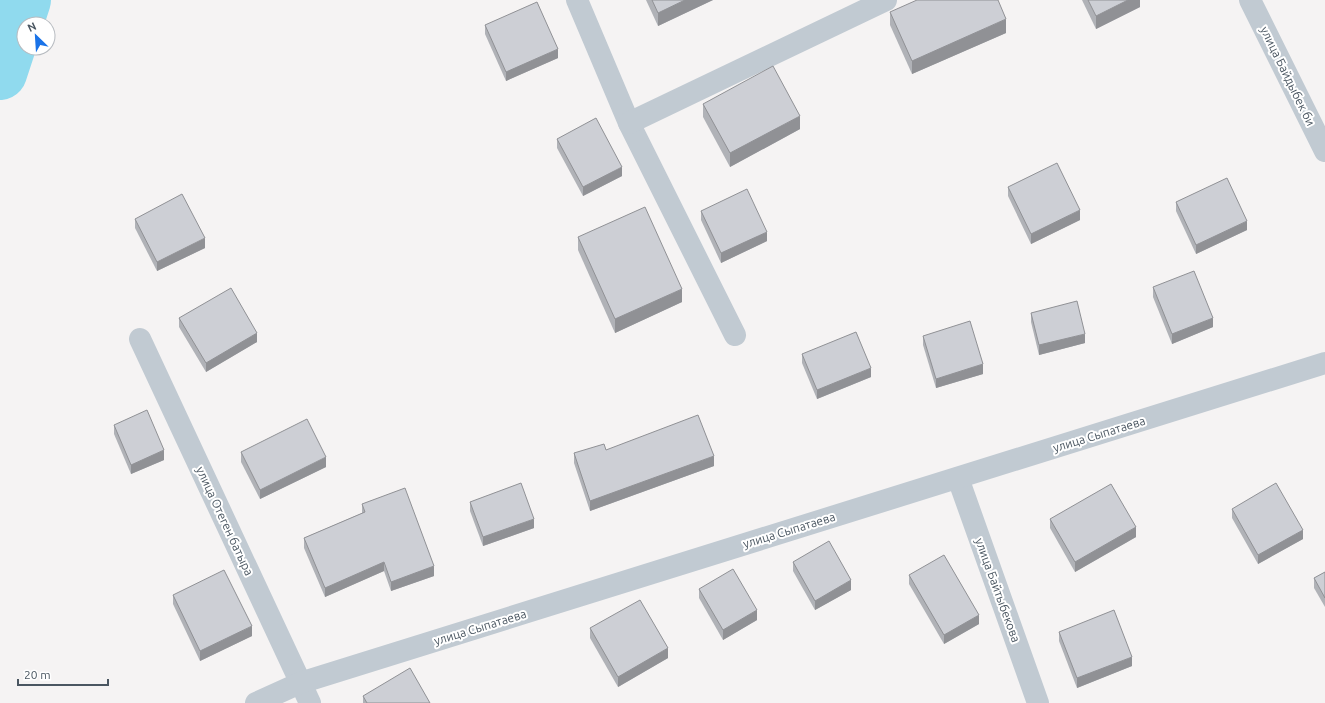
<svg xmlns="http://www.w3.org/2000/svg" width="1325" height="703" font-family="Ubuntu,sans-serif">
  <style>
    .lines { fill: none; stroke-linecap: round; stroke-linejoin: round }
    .river { stroke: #90daee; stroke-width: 54 }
    .minor { stroke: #c1cad2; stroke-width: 22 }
    .wall { fill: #b0b2b7 }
    .shaded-wall { fill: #909195 }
    .building { fill: #cdcfd5; stroke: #909195 }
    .labels { text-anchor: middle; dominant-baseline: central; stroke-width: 4; stroke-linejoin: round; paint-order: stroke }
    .street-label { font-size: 12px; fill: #4a5661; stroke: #fff }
  </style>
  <rect width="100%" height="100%" fill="#f5f3f3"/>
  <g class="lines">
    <!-- river -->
    <path class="river" d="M 0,73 L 24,0"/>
    <!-- minor -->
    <g class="minor">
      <path d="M 577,0 L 629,123 L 735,335"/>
      <path d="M 1250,0 L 1325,151"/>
      <path d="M 629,123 L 886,0"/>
      <path d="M 140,339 L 310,703"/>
      <path d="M 958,478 L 1038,703"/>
      <path d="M 256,703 L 300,683 L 1325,363"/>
    </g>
  </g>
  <!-- wall -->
  <g class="wall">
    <path d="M 646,0 L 713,0 L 658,26 Z"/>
    <path d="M 1082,0 L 1140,0 L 1140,7 L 1096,29 Z"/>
    <path d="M 890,12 L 1006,33 L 912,74 L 890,25 Z"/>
    <path d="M 485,25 L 558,58 L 506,81 L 485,34 Z"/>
    <path d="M 703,104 L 800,129 L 730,167 L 703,117 Z"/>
    <path d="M 557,139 L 622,176 L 583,196 L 557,148 Z"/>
    <path d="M 1008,187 L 1080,220 L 1031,244 L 1008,196 Z"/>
    <path d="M 1176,202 L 1247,230 L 1196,254 L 1176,211 Z"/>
    <path d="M 701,211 L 767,241 L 721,263 L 701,220 Z"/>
    <path d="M 135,219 L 205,248 L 157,271 L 135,228 Z"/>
    <path d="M 578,237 L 682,302 L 615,333 L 578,250 Z"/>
    <path d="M 1153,287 L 1213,327 L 1172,344 L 1153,297 Z"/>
    <path d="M 1031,313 L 1085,343 L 1039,355 L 1031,322 Z"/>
    <path d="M 179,318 L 257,342 L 206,372 L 179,327 Z"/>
    <path d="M 923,336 L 983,374 L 936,388 L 923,345 Z"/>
    <path d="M 802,354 L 871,377 L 817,399 L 802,363 Z"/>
    <path d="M 114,425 L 164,460 L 131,474 L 114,434 Z"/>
    <path d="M 606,450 L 714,466 L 590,511 L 574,463 L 574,453 Z"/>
    <path d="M 241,452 L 326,467 L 260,499 L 241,462 Z"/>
    <path d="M 470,502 L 534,528 L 483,546 L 470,511 Z"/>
    <path d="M 362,504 L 434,576 L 391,591 L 384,571 L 325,597 L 304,548 L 304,538 L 362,513 Z"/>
    <path d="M 1232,509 L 1303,539 L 1258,564 L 1232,518 Z"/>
    <path d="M 1050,519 L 1136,537 L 1075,572 L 1050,528 Z"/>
    <path d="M 793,562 L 851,590 L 815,610 L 793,571 Z"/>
    <path d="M 1325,572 L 1325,607 L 1314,588 L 1314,578 Z"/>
    <path d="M 909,575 L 979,624 L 944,644 L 909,584 Z"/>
    <path d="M 699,589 L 757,620 L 723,640 L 699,598 Z"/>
    <path d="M 173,595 L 252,636 L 200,661 L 173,604 Z"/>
    <path d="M 590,628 L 668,658 L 618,687 L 590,638 Z"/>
    <path d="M 1059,632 L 1132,666 L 1077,688 L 1059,641 Z"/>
    <path d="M 363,696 L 430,703 L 363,703 Z"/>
  </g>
  <!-- shaded-wall -->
  <g class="shaded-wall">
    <path d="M 685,0 L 713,0 L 658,26 L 658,13 Z"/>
    <path d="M 1128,0 L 1140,0 L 1140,7 L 1096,29 L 1096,16 Z"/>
    <path d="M 1006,19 L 1006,33 L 912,74 L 912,61 Z"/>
    <path d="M 558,49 L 558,58 L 506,81 L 506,72 Z"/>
    <path d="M 800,116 L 800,129 L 730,167 L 730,153 Z"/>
    <path d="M 622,167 L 622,176 L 583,196 L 583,187 Z"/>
    <path d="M 1080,210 L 1080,220 L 1031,244 L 1031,234 Z"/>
    <path d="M 1247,221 L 1247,230 L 1196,254 L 1196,245 Z"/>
    <path d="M 767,232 L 767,241 L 721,263 L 721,253 Z"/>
    <path d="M 205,238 L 205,248 L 157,271 L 157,262 Z"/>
    <path d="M 682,289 L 682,302 L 615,333 L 615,319 Z"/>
    <path d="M 1213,318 L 1213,327 L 1172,344 L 1172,334 Z"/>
    <path d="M 257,333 L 257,342 L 206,372 L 206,363 Z"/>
    <path d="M 1085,334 L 1085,343 L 1039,355 L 1039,345 Z"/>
    <path d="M 983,364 L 983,374 L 936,388 L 936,379 Z"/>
    <path d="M 871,368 L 871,377 L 817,399 L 817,390 Z"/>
    <path d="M 164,450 L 164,460 L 131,474 L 131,465 Z"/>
    <path d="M 714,456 L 714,466 L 590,511 L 590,501 Z"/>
    <path d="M 326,457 L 326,467 L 260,499 L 260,490 Z"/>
    <path d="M 534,519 L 534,528 L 483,546 L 483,537 Z"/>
    <path d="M 1136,527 L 1136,537 L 1075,572 L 1075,562 Z"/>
    <path d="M 1303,530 L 1303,539 L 1258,564 L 1258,555 Z"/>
    <path d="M 384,562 L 384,571 L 325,597 L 325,588 Z"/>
    <path d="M 434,566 L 434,576 L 391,591 L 391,582 Z"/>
    <path d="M 851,580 L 851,590 L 815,610 L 815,601 Z"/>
    <path d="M 757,610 L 757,620 L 723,640 L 723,630 Z"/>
    <path d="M 979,615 L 979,624 L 944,644 L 944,635 Z"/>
    <path d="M 252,626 L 252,636 L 200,661 L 200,651 Z"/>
    <path d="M 668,648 L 668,658 L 618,687 L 618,677 Z"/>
    <path d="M 1132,657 L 1132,666 L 1077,688 L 1077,678 Z"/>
  </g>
  <!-- building -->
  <g class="building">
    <path d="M 652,0 L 685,0 L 658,13 Z"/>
    <path d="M 917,0 L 998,0 L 1006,19 L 912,61 L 890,12 Z"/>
    <path d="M 1088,0 L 1128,0 L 1096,16 Z"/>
    <path d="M 537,2 L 558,49 L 506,72 L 485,25 Z"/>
    <path d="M 773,66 L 800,116 L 730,153 L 703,104 Z"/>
    <path d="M 596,118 L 622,167 L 583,187 L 557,139 Z"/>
    <path d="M 1057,163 L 1080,210 L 1031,234 L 1008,187 Z"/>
    <path d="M 1227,178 L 1247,221 L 1196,245 L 1176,202 Z"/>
    <path d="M 747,189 L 767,232 L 721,253 L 701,211 Z"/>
    <path d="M 182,194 L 205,238 L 157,262 L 135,219 Z"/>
    <path d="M 645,207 L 682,289 L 615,319 L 578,237 Z"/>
    <path d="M 1194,271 L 1213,318 L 1172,334 L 1153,287 Z"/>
    <path d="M 231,288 L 257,333 L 206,363 L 179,318 Z"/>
    <path d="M 1077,301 L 1085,334 L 1039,345 L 1031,313 Z"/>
    <path d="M 970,321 L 983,364 L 936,379 L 923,336 Z"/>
    <path d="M 856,332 L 871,368 L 817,390 L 802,354 Z"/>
    <path d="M 147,410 L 164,450 L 131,465 L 114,425 Z"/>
    <path d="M 698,415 L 714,456 L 590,501 L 574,453 L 604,444 L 606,450 Z"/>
    <path d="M 307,419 L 326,457 L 260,490 L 241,452 Z"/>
    <path d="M 521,483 L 534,519 L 483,537 L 470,502 Z"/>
    <path d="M 1276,483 L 1303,530 L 1258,555 L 1232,509 Z"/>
    <path d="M 1111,484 L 1136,527 L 1075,562 L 1050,519 Z"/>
    <path d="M 405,488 L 434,566 L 391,582 L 384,562 L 325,588 L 304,538 L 365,512 L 362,504 Z"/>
    <path d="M 829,541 L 851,580 L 815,601 L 793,562 Z"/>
    <path d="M 944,555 L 979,615 L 944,635 L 909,575 Z"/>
    <path d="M 733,569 L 757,610 L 723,630 L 699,589 Z"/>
    <path d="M 224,570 L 252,626 L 200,651 L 173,595 Z"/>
    <path d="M 1325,572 L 1325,598 L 1314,578 Z"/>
    <path d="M 640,600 L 668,648 L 618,677 L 590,628 Z"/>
    <path d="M 1114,610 L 1132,657 L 1077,678 L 1059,632 Z"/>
    <path d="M 410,668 L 430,703 L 367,703 L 363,696 Z"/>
  </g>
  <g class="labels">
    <!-- street labels -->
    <g class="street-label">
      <text transform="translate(1288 76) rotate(64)">улица Байдыбек би</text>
      <text transform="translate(1099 434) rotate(-17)">улица Сыпатаева</text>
      <text transform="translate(225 521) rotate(65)">улица Отеген батыра</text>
      <text transform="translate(789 530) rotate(-17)">улица Сыпатаева</text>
      <text transform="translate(998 590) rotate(70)">улица Байтыбекова</text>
      <text transform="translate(480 627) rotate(-17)">улица Сыпатаева</text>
    </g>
  </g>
  <!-- north arrow -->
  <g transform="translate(36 36) rotate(335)"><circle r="19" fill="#ffffff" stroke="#b7bbc0"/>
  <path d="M0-3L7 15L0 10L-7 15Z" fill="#1a73e8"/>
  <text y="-6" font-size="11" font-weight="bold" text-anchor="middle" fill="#4a5661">N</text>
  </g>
  <!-- scale -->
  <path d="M18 679v6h90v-6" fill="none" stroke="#4a5661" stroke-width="2"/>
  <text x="24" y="679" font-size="12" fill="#4a5661" stroke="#ffffff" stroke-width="3" paint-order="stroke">20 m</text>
</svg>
